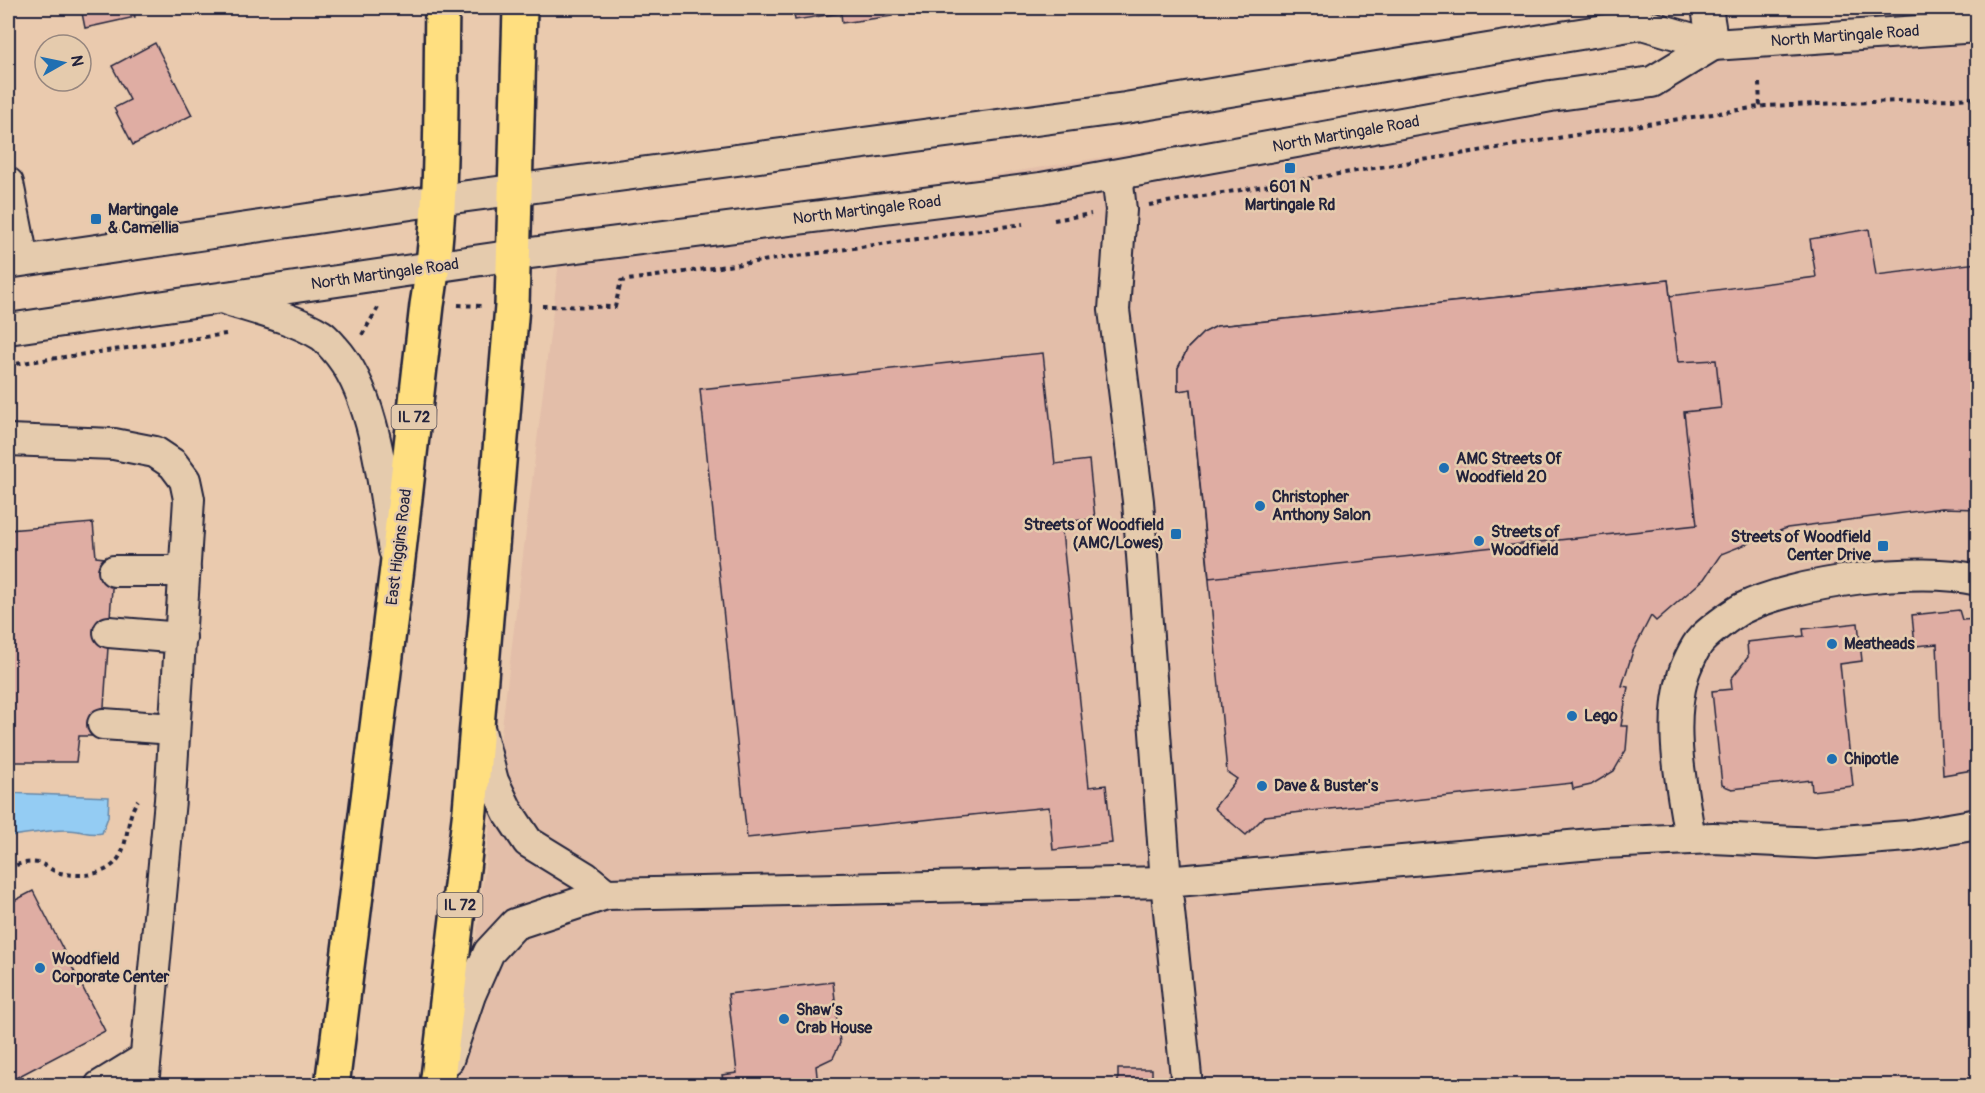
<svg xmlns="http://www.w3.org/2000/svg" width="1985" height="1093" font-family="Pangolin,sans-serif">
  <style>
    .built { fill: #e3bea9 }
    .water { fill: #94ccf3; stroke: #6688a9; stroke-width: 1.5 }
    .building { fill: #dfada3; stroke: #22223b; stroke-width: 1.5 }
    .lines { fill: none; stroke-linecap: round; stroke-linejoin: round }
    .minor-casing { stroke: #22223b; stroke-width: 34 }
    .major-casing { stroke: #22223b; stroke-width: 38 }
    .path { stroke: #22223b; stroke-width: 4; stroke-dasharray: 4.5 4.5; stroke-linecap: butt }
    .minor { stroke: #e5cbad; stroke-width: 30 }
    .major { stroke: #ffdf80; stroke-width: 33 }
    .poi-dot { fill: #1f6fb2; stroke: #e5cbad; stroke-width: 2 }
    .labels { text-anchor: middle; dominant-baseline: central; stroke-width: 5; stroke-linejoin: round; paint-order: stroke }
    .shield { fill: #e5cbad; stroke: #5c555d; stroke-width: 1.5 }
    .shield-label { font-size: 15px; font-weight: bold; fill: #22223b }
    .street-label { font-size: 16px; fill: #22223b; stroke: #e5cbad }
    .poi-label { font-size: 16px; font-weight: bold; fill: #22223b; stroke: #e5cbad; text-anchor: start }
  </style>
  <rect width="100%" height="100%" fill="#eacaae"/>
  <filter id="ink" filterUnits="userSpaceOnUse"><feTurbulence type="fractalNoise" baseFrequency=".0167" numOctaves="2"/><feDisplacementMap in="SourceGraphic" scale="12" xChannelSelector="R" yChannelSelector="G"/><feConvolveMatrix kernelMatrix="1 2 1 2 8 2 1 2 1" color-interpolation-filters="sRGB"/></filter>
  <g filter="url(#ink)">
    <!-- built -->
    <path class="built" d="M 1977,16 L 1977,1085 L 458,1086 L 561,245 Z"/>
    <!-- water -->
    <path class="water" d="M 8,793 L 109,797 L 108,817 L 102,833 C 89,836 79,829 65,830 C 46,830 27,835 8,836 Z"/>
    <!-- building -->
    <g class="building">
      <path d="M 81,8 L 133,8 L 135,17 L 85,28 Z"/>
      <path d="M 793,8 L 891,8 L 892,16 L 842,23 L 841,13 L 795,20 Z"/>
      <path d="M 155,43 L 192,115 L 133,145 L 114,108 L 130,100 L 112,66 Z"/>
      <path d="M 1869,229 L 1876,275 L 1978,263 L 1978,509 L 1942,508 L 1787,528 L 1721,554 L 1704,579 L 1656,621 L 1651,616 L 1633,651 L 1622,686 L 1628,687 L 1621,726 L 1628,726 L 1626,750 L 1614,771 L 1591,785 L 1573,789 L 1572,783 L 1265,816 L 1246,835 L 1214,808 L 1237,779 L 1227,772 L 1191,389 L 1178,391 L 1178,368 L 1188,348 L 1203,333 L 1217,326 L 1668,280 L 1670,296 L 1816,277 L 1810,239 Z"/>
      <path d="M 1668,280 L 1678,362 L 1716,360 L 1721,408 L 1684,412 L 1697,525 L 1209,578 L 1191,389 L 1178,391 L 1178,368 L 1188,348 L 1203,333 L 1217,326 Z"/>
      <path d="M 1043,353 L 1055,464 L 1089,460 L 1095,519 L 1061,522 L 1089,787 L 1106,785 L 1112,843 L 1053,850 L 1049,807 L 747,838 L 700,389 Z"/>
      <path d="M 93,523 L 96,557 L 114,559 L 102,736 L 79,736 L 76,762 L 8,762 L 8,530 Z"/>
      <path d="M 1959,610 L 1962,620 L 1978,619 L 1978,769 L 1943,775 L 1937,644 L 1915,646 L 1912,615 Z"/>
      <path d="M 1858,623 L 1862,661 L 1840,664 L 1853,786 L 1812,791 L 1811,780 L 1732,789 L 1722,785 L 1712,691 L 1732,689 L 1731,679 L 1748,657 L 1747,642 L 1804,636 L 1803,629 Z"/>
      <path d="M 33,891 L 105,1031 L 8,1082 L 8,904 Z"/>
      <path d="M 833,982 L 840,1043 L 833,1058 L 816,1066 L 818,1086 L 724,1086 L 722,1075 L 737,1073 L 728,994 Z"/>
      <rect x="1118" y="1069" width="34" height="17"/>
    </g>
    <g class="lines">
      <defs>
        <g id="minor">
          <path d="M 1707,8 L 1713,45"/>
          <path d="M 1117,175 L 1121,210 L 1114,310 L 1138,501 L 1166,882 L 1187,1086"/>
          <path d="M 8,183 L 23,260"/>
          <path d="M 8,263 L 438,200 L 1125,108 L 1642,24 L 1713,45 L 1978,27"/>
          <path d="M 227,300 C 258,310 293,318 321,335 C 326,338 330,344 334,348 C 377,395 383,489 394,550"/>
          <path d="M 8,329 L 515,255 L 1041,188 L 1551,96 L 1652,82 L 1713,45"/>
          <path d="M 8,440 L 114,444 L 155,452 L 173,464 L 185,480 L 189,499 L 170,800 L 143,1086"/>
          <path d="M 114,571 L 185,571"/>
          <path d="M 109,632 L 181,638"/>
          <path d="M 103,724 L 174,729"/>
          <path d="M 480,731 L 493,781 L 508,812 L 528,842 L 585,877 L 606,894"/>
          <path d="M 1690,839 C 1682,786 1668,729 1683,676 C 1685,668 1695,646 1701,640 C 1709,631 1731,615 1741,609 C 1794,582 1919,565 1978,580"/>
          <path d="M 448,1060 L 470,995 L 489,952 L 515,924 L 606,894 L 1166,882 L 1603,843 L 1713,838 L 1816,843 L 1908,836 L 1978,824"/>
          <path d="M 100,1086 L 144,1059"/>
        </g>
        <g id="major">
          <path d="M 332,1086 L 397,568 L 427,305 C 444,207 440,106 442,8"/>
          <path d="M 437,1086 L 470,810 L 512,306 L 520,8"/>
        </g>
      </defs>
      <!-- minor casing -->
      <use href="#minor" class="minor-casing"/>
      <!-- major casing -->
      <use href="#major" class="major-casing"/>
      <!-- path -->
      <g class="path">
        <path d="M 1759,83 L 1760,107"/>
        <path d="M 1149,205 L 1588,133 L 1765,106 L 1978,98"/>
        <path d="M 1054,220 L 1091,214"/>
        <path d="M 458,305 L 481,306"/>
        <path d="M 542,306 L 615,307 L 621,281 L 1023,224"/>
        <path d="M 362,335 L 379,306"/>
        <path d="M 8,365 L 226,334"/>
        <path d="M 8,869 C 16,864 29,861 39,863 C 46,865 52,871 60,873 C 68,875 84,876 92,874 C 136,866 120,824 138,800"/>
      </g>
      <!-- minor -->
      <use href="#minor" class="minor"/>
      <!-- major -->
      <use href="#major" class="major"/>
    </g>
  </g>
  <!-- markers -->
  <g class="poi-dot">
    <rect x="1284" y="162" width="12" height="12" rx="3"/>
    <rect x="90" y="213" width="12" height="12" rx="3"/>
    <circle cx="1444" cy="468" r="6"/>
    <circle cx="1260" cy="506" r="6"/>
    <rect x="1170" y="528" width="12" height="12" rx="3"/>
    <circle cx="1479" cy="541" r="6"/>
    <rect x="1877" y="540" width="12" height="12" rx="3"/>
    <circle cx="1832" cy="644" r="6"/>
    <circle cx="1572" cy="716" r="6"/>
    <circle cx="1832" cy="759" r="6"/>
    <circle cx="1262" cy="786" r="6"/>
    <circle cx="40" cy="968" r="6"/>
    <circle cx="784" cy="1019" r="6"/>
  </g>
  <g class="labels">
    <!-- shield labels -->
    <g class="shield">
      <rect x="391.5" y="405" width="45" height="24" rx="4.5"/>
      <rect x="437.5" y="893" width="45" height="24" rx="4.5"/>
    </g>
    <g class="shield-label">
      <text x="414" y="417">IL 72</text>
      <text x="460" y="905">IL 72</text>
    </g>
    <!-- street labels -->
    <g class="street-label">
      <text transform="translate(1845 36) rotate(-4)">North Martingale Road</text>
      <text transform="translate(1346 134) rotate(-10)">North Martingale Road</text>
      <text transform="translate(867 210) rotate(-7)">North Martingale Road</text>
      <text transform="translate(385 274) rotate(-8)">North Martingale Road</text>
      <text transform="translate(399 547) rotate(-83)">East Higgins Road</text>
    </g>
    <!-- poi labels -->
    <g class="poi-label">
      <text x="1290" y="187" text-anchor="middle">601 N<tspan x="1290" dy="18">Martingale Rd</tspan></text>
      <text x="108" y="210">Martingale<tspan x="108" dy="18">&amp; Camellia</tspan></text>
      <text x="1456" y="459">AMC Streets Of<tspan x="1456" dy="18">Woodfield 20</tspan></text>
      <text x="1272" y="497">Christopher<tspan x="1272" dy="18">Anthony Salon</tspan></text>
      <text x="1164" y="525" text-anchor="end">Streets of Woodfield<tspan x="1164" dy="18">(AMC/Lowes)</tspan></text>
      <text x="1491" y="532">Streets of<tspan x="1491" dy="18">Woodfield</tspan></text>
      <text x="1871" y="537" text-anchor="end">Streets of Woodfield<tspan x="1871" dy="18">Center Drive</tspan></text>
      <text x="1844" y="644">Meatheads</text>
      <text x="1584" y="716">Lego</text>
      <text x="1844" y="759">Chipotle</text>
      <text x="1274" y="786">Dave &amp; Buster's</text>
      <text x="52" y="959">Woodfield<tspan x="52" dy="18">Corporate Center</tspan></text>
      <text x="796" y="1010">Shaw‘s<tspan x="796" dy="18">Crab House</tspan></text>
    </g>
  </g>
  <!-- margin -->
  <rect width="1985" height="1093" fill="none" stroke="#e5cbad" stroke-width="30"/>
  <rect x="15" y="15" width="1955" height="1063" fill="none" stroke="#22223b" stroke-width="2" filter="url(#ink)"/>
  <!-- north arrow -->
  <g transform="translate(63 63) rotate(81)"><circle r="28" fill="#e5cbad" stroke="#97877f" stroke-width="1.5"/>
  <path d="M0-4.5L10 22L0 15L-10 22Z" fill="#1f6fb2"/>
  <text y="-9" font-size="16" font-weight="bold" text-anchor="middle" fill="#22223b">N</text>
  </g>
</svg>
